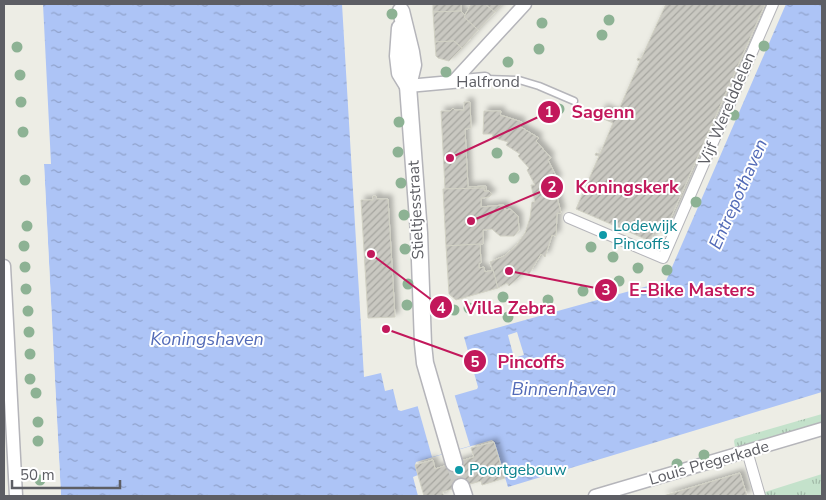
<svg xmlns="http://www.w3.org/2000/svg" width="826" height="500" font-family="'Nunito Sans',sans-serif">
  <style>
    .grass { fill: url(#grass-tufts) }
    .water { fill: url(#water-ripples) }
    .pier { fill: #edede5 }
    .building { fill: url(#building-hatch); stroke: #d1d1c4; filter: url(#shadow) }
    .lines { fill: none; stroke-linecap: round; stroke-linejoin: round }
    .tertiary-tunnel { stroke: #c9c9c5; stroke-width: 16; stroke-dasharray: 16 8; stroke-linecap: butt }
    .service-casing { stroke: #b5b5ba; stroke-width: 9 }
    .pedestrian-casing { stroke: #b5b5ba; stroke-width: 12 }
    .minor-casing { stroke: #b5b5ba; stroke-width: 15 }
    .tertiary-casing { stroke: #b5b5ba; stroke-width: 19 }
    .service { stroke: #fff; stroke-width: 6 }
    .pedestrian { stroke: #fff; stroke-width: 10 }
    .minor { stroke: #fff; stroke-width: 12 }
    .tertiary { stroke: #fff; stroke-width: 16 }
    .tree { fill: #8db294 }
    .culture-dot { fill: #0f9aa8; stroke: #fff; stroke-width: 2 }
    .labels { text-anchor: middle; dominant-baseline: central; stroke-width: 4; stroke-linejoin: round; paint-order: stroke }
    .street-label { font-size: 16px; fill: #5d5e64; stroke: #fff }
    .culture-label { font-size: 16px; fill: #0d838f; stroke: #fff; text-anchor: start }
    .water-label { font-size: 18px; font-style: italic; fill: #526ab7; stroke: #fff }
    .leader { fill: none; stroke: #c2185b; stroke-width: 2 }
    .callout-dot { fill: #c2185b; stroke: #fff; stroke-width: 2 }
    .mark-label { font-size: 15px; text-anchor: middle; font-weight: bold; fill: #fff }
    .callout-label { font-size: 18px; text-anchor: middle; font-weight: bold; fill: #c2185b; stroke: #fff; stroke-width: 4; stroke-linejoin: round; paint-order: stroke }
  </style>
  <defs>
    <pattern id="grass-tufts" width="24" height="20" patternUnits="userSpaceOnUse" patternTransform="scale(1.25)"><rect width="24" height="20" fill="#c4e2cb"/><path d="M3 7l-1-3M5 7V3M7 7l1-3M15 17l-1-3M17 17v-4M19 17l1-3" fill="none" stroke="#a2baa8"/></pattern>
    <pattern id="water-ripples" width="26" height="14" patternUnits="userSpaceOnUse" patternTransform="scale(1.25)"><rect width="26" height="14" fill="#adc4f6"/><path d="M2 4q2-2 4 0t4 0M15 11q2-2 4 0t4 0" fill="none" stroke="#90a2cb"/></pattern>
    <pattern id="building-hatch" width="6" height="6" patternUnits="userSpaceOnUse" patternTransform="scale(1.25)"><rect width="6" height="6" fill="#c9c8c1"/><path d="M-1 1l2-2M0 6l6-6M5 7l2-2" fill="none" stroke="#a6a6a0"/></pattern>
    <filter id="shadow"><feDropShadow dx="4" dy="-4" stdDeviation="2.5" flood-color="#0004"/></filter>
  </defs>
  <rect width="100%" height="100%" fill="#edede5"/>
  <!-- grass -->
  <g class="grass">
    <path d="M 822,414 L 822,422 L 737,448 L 735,447 L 734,441 L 735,439 Z"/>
    <path d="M 822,474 L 822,496 L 766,496 L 765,492 Z"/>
  </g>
  <!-- water -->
  <path class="water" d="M 43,4 L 342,4 L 364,377 L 381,373 L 385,391 L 393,389 L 398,410 L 401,411 L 477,389 L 478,387 L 464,337 L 666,281 L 786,4 L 822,4 L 822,392 L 508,487 L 494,442 L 492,440 L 416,462 L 415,465 L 418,475 L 413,477 L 418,496 L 61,496 L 44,164 L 51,164 Z"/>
  <!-- pier -->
  <g class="pier">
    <path d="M 44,164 L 56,403 L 61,496 L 58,496 L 53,403 L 42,165 Z"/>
    <path d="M 517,332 L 524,355 L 514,358 L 508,335 Z"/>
    <path d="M 454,393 L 470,446 L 432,457 L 417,404 Z"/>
  </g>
  <!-- building -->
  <g class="building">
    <path d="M 433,4 L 461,4 L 461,11 L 433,12 Z"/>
    <path d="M 471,4 L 485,4 L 495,12 L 478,30 L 464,17 Z"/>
    <path d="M 485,4 L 503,4 L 495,12 Z"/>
    <path d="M 666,4 L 765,4 L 664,233 L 655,230 L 650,241 L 576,209 L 599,156 L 595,155 L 596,153 L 600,154 L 613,123 L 599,117 L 603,108 L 617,114 L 640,61 L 637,60 L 638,58 L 641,59 Z"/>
    <path d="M 461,11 L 465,15 L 464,17 L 478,30 L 462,48 L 454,41 L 435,42 L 433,12 Z"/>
    <path d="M 454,41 L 462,48 L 449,61 L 438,58 L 436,56 L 435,42 Z"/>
    <path d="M 464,102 L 470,102 L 471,128 L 465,129 L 468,187 L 486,186 L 486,191 L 484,191 L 484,188 L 445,189 L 441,111 L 450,111 L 453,108 L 455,110 L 464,110 Z"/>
    <path d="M 484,111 L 501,111 L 500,115 L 522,122 L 519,126 L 539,138 L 536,141 L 551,158 L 548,160 L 558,180 L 553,181 L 561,213 L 557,213 L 556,236 L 552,235 L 545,257 L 541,254 L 529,274 L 526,271 L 509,286 L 507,283 L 498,288 L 490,262 L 504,256 L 516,246 L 525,233 L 530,218 L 532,202 L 535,202 L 531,185 L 535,185 L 527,170 L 529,168 L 518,156 L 520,154 L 506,145 L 508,142 L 492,137 L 493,134 L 483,134 Z"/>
    <path d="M 484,188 L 484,191 L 489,191 L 492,194 L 489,197 L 481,198 L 481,207 L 504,205 L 505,210 L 510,209 L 518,216 L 519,230 L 514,236 L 500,236 L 492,229 L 483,230 L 483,244 L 446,246 L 443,189 Z"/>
    <path d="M 373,196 L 376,196 L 377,199 L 388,199 L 395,317 L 368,318 L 361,200 L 373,200 Z"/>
    <path d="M 480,244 L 481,263 L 479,263 L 479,268 L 484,267 L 485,272 L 493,270 L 498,288 L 456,300 L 449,294 L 446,246 Z"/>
    <path d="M 494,442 L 505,478 L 482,485 L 481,481 L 442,492 L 444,496 L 424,496 L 415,465 L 433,460 L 435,469 L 454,463 L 474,457 L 471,448 Z"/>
    <path d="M 740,473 L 747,496 L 663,496 Z"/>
  </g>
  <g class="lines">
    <!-- tertiary-tunnel -->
    <path class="tertiary-tunnel" d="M 454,463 L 461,487"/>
    <defs>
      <path id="service" d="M 485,79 L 519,80 L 539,86 L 574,101"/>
      <g id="pedestrian">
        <path d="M 569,218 L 663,258 L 773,4"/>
        <path d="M 747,451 L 760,496"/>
      </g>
      <g id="minor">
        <path d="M 454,81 L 525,4"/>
        <path d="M 408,86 L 485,79"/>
        <path d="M 4,266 L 16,496"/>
        <path d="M 595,496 L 822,429"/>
      </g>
      <g id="tertiary">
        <path d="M 401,11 L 411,52 L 413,65 L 408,86 L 419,233 L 423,344 L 425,363 L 454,463"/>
        <path d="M 400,28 L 398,56 L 400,73 L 408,86"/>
        <path d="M 461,487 L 464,496"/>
      </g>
    </defs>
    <!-- service casing -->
    <use href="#service" class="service-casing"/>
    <!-- pedestrian casing -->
    <use href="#pedestrian" class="pedestrian-casing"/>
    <!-- minor casing -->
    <use href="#minor" class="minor-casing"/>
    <!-- tertiary casing -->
    <use href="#tertiary" class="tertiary-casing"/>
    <!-- service -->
    <use href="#service" class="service"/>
    <!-- pedestrian -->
    <use href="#pedestrian" class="pedestrian"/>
    <!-- minor -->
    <use href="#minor" class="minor"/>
    <!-- tertiary -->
    <use href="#tertiary" class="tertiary"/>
  </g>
  <!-- trees -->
  <g class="tree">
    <circle cx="392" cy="14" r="5.5"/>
    <circle cx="609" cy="20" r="5.5"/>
    <circle cx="542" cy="23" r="5.5"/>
    <circle cx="602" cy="35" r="5.5"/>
    <circle cx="764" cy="46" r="5.5"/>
    <circle cx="17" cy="47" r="5.5"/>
    <circle cx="539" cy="49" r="5.5"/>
    <circle cx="508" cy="62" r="5.5"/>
    <circle cx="446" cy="72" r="5.5"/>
    <circle cx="20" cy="75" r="5.5"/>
    <circle cx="21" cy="102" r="5.5"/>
    <circle cx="559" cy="109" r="5.5"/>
    <circle cx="734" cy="115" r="5.5"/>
    <circle cx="399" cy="122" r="5.5"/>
    <circle cx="23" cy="132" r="5.5"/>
    <circle cx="398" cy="152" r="5.5"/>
    <circle cx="497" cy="153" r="5.5"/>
    <circle cx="514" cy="178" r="5.5"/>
    <circle cx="25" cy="180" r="5.5"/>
    <circle cx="401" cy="183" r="5.5"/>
    <circle cx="696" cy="202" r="5.5"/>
    <circle cx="404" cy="215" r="5.5"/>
    <circle cx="27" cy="226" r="5.5"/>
    <circle cx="24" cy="246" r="5.5"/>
    <circle cx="591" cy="247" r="5.5"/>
    <circle cx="405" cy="249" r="5.5"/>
    <circle cx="613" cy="257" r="5.5"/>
    <circle cx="25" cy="267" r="5.5"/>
    <circle cx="638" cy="268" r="5.5"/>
    <circle cx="667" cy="270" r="5.5"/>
    <circle cx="619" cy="281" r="5.5"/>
    <circle cx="408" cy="284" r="5.5"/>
    <circle cx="26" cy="289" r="5.5"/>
    <circle cx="583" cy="291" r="5.5"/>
    <circle cx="503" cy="297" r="5.5"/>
    <circle cx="548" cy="300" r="5.5"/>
    <circle cx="407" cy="305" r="5.5"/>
    <circle cx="469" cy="308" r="5.5"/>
    <circle cx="454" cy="310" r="5.5"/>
    <circle cx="28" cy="311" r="5.5"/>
    <circle cx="508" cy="317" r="5.5"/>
    <circle cx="29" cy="332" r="5.5"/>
    <circle cx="30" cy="354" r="5.5"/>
    <circle cx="30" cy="379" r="5.5"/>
    <circle cx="36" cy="393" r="5.5"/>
    <circle cx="38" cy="422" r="5.5"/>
    <circle cx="38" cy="441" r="5.5"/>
    <circle cx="704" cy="455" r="5.5"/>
    <circle cx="677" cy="464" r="5.5"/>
    <circle cx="40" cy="480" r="5.5"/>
  </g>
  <!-- markers -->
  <g class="culture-dot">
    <circle cx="603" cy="235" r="5"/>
    <circle cx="459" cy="470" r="5"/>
  </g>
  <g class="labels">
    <!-- street labels -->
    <g class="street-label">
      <text x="488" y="82">Halfrond</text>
      <text transform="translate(727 109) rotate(-67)">Vijf Werelddelen</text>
      <text transform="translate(416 210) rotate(-93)">Stieltjesstraat</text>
      <text transform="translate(709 463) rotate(-16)">Louis Pregerkade</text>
    </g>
    <!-- culture labels -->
    <g class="culture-label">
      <text x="613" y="226">Lodewijk<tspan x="613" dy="18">Pincoffs</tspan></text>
      <text x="469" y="470">Poortgebouw</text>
    </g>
    <!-- water labels -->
    <g class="water-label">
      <text transform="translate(738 194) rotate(-66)">Entrepothaven</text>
      <text x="207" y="339">Koningshaven</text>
      <text x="564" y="389">Binnenhaven</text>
    </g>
  </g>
  <!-- callouts -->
  <path class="leader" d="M450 158L549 112M471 221L552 187M509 271L606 290M371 254L441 307M386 329L475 361"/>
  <g class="callout-dot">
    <circle cx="450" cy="158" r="5"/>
    <circle cx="471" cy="221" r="5"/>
    <circle cx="509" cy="271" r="5"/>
    <circle cx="371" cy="254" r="5"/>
    <circle cx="386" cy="329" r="5"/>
    <circle cx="549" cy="112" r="12"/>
    <circle cx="552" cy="187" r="12"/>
    <circle cx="606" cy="290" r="12"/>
    <circle cx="441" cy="307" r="12"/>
    <circle cx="475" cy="361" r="12"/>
  </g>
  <g class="mark-label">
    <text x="549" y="117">1</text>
    <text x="552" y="192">2</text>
    <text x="606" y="295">3</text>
    <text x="441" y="313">4</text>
    <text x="475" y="367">5</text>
  </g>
  <g class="callout-label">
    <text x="603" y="118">Sagenn</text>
    <text x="627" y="193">Koningskerk</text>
    <text x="692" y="296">E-Bike Masters</text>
    <text x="510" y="314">Villa Zebra</text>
    <text x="531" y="368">Pincoffs</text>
  </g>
  <!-- border -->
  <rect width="826" height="500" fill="none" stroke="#5d5e64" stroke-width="10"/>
  <!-- scale -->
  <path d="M12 480v8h108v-8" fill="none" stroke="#5d5e64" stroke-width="2.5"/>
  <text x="20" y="480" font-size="15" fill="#5d5e64" stroke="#ffffff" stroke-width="4" paint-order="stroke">50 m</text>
</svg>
